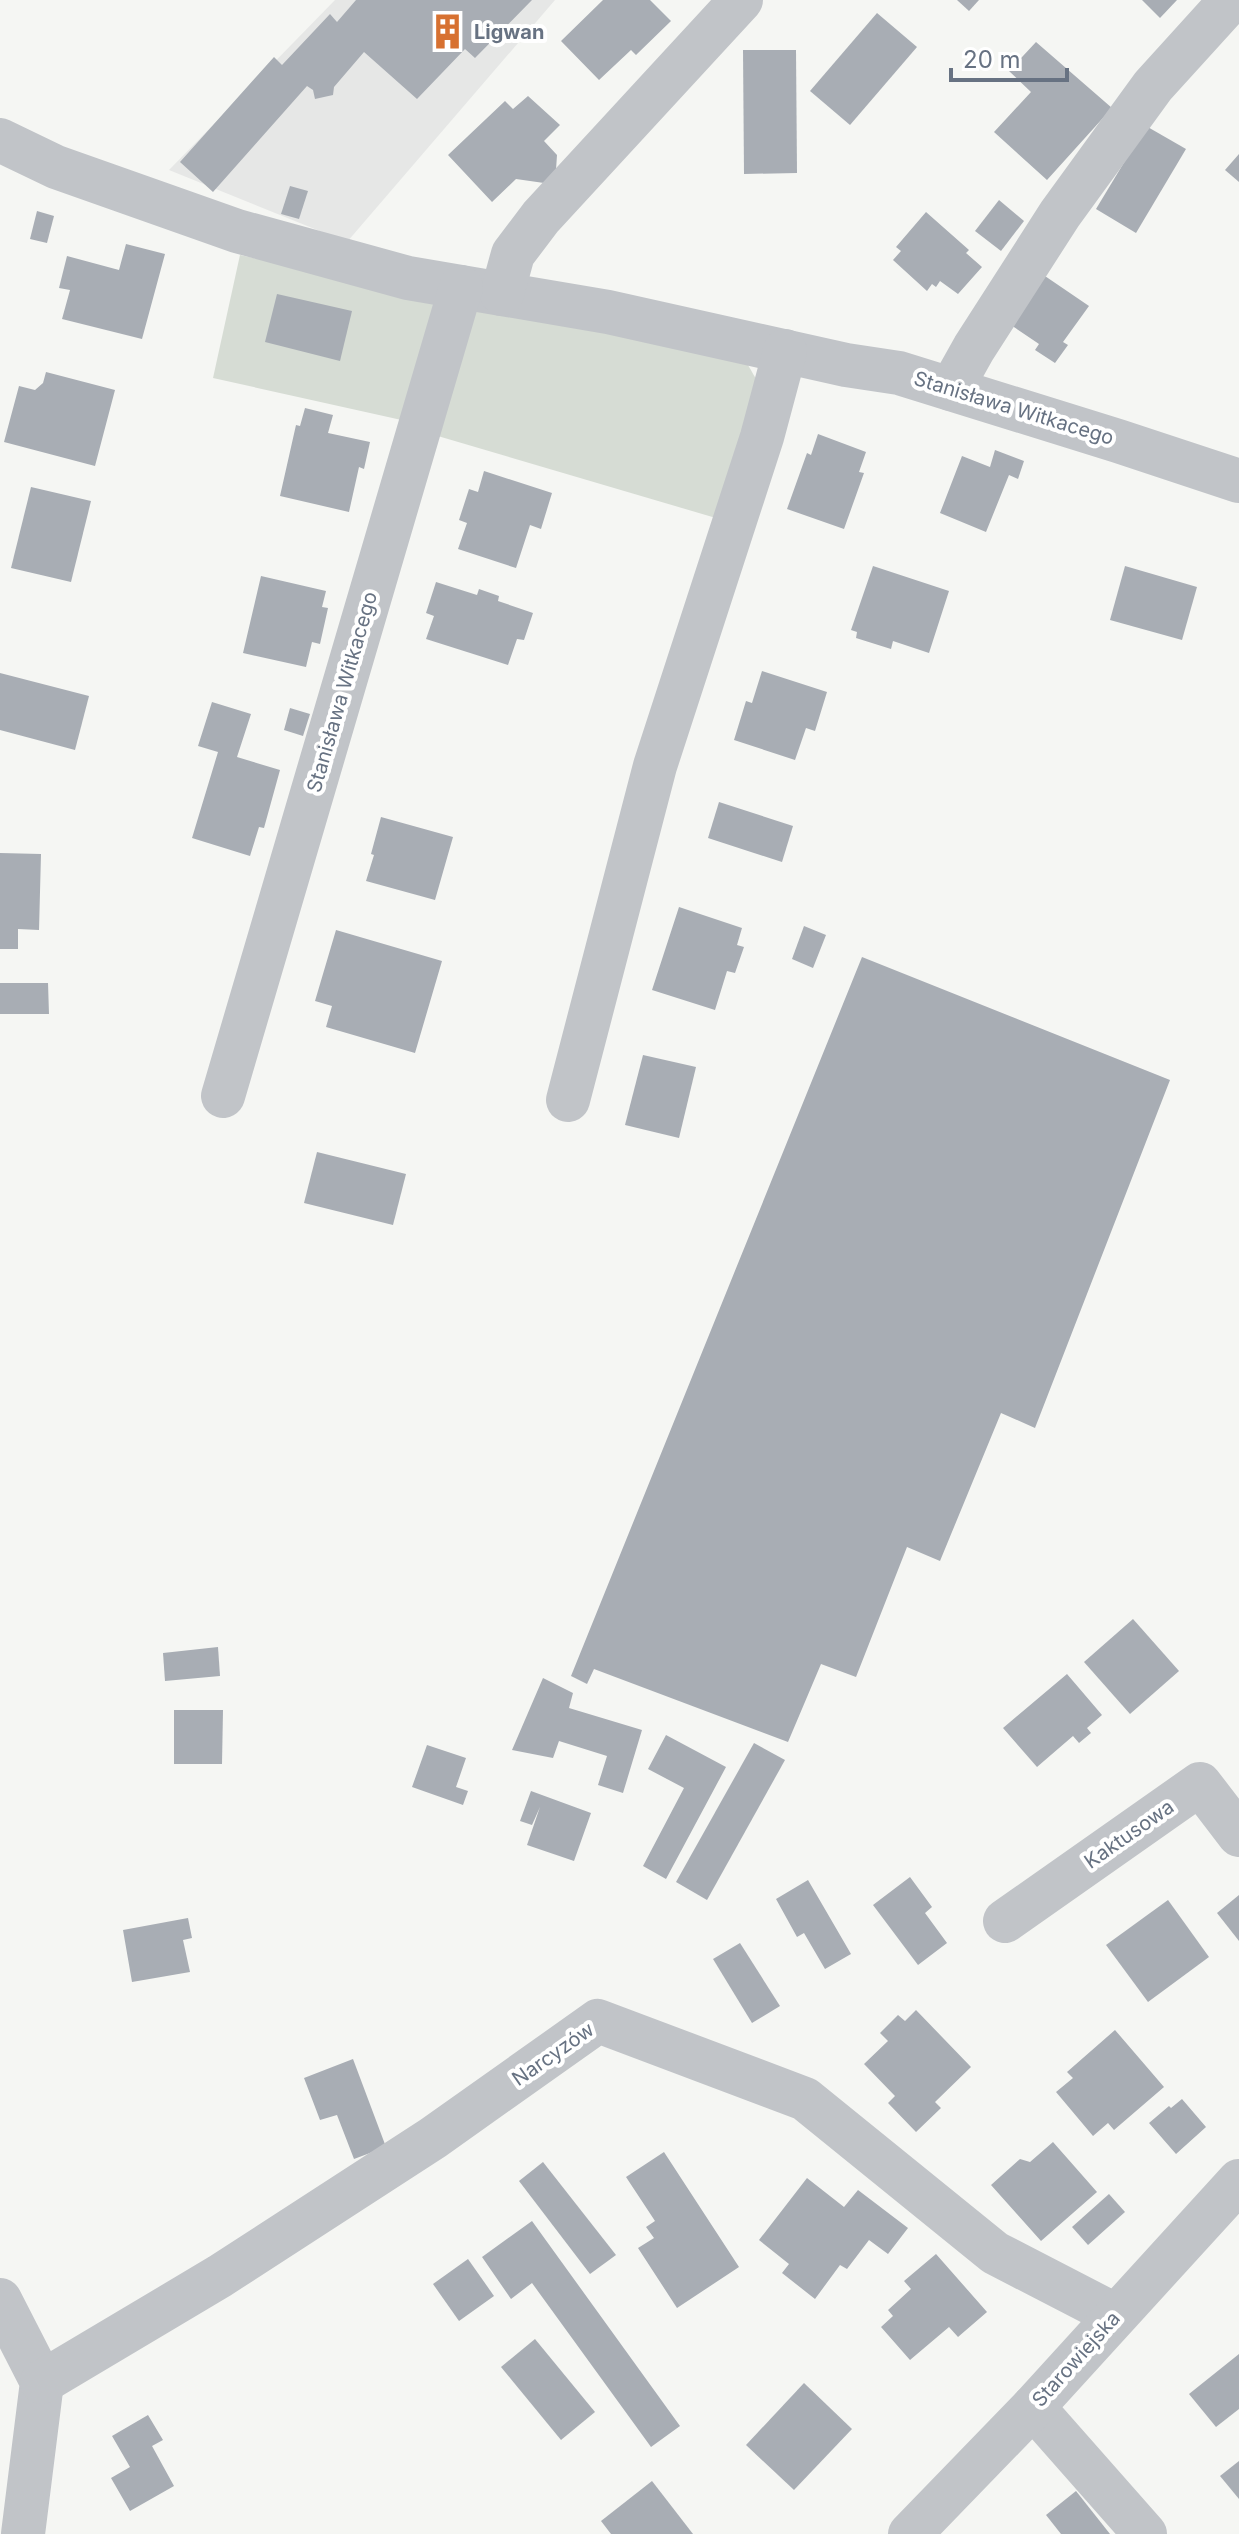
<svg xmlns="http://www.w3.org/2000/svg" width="1239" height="2534" font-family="Inter,sans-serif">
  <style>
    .built { fill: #e6e7e6 }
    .green { fill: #d6dcd4 }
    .building { fill: #a8adb4 }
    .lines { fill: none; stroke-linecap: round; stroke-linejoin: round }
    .minor { stroke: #c1c4c8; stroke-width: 44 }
    .labels { text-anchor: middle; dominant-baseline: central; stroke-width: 8; stroke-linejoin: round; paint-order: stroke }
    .poi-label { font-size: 20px; font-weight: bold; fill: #677282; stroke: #fff; text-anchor: start }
    .street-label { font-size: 20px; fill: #677282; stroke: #fff }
  </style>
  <rect width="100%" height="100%" fill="#f5f6f3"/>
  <!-- built -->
  <path class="built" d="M 335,0 L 555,0 L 347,242 L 169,170 Z"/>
  <!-- green -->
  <g class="green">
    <path d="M 240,255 L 431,297 L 441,310 L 406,421 L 213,378 Z"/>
    <path d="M 474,310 L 622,331 L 748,365 L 756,379 L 726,521 L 431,434 Z"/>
  </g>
  <!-- building -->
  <g class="building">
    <path d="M 356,0 L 532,0 L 475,58 L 465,49 L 417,99 L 364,52 L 334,87 L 333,95 L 315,99 L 313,90 L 307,86 L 213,192 L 180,162 L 274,57 L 282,65 L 330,14 L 337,22 Z"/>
    <path d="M 603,0 L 650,0 L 671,21 L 636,55 L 631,50 L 599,80 L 561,41 Z"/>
    <path d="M 957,0 L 979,0 L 969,11 Z"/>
    <path d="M 1142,0 L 1177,0 L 1160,18 Z"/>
    <path d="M 877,13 L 917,47 L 850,125 L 810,91 Z"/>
    <path d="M 1036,42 L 1112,108 L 1047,180 L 994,132 L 1031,92 L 1009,71 Z"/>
    <path d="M 743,50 L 796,50 L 797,173 L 744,174 Z"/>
    <path d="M 528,96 L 560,125 L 544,141 L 557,155 L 556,170 L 544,183 L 516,179 L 492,202 L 448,155 L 505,101 L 513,109 Z"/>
    <path d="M 1146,126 L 1186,149 L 1136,233 L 1096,209 Z"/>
    <path d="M 1239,154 L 1239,182 L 1225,170 Z"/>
    <path d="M 290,186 L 308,191 L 299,219 L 281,214 Z"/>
    <path d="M 999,200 L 1024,221 L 1001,251 L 975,231 Z"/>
    <path d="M 37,211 L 54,216 L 47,243 L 30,239 Z"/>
    <path d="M 926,212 L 969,250 L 966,253 L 982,267 L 958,294 L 940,281 L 936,287 L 932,284 L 927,291 L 893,260 L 901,251 L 896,247 Z"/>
    <path d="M 126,244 L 165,254 L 142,339 L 62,319 L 70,290 L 59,288 L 67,256 L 119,270 Z"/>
    <path d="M 1042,274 L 1089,306 L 1063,342 L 1068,345 L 1055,363 L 1035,350 L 1039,344 L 1008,323 Z"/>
    <path d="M 277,294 L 352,311 L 340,361 L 265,342 Z"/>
    <path d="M 46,372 L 115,390 L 95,466 L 4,442 L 19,386 L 35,390 L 43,383 Z"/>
    <path d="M 305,408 L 333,415 L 328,433 L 370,442 L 364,469 L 359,467 L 349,512 L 280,496 L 296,425 L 300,426 Z"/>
    <path d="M 818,434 L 866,452 L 859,472 L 864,473 L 844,529 L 787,509 L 807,453 L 811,455 Z"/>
    <path d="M 995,450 L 1024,461 L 1018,479 L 1009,475 L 986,532 L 940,513 L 962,456 L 990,467 Z"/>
    <path d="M 484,471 L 552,493 L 541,529 L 530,525 L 516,568 L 458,549 L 467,523 L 459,520 L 469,489 L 478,492 Z"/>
    <path d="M 31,487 L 91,501 L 71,582 L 11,568 Z"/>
    <path d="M 873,566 L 949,591 L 929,653 L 893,641 L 891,649 L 856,638 L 857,632 L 851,630 Z"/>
    <path d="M 1125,566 L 1197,587 L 1182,640 L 1110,620 Z"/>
    <path d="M 261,576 L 326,591 L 322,607 L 328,608 L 320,644 L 312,642 L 306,667 L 243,653 Z"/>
    <path d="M 436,582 L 477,595 L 479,589 L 499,596 L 498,601 L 533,613 L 524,640 L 517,639 L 508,665 L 426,639 L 434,616 L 426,613 Z"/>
    <path d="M 762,671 L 827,692 L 815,731 L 806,728 L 795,760 L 734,740 L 746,701 L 752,703 Z"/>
    <path d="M 0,673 L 89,696 L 75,750 L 0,730 Z"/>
    <path d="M 212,702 L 251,714 L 237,757 L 280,770 L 264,828 L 259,827 L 250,856 L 192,838 L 218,752 L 198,746 Z"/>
    <path d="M 290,708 L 310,714 L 303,736 L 284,730 Z"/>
    <path d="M 719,802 L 793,826 L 782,862 L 708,838 Z"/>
    <path d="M 381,817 L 453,837 L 435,900 L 366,881 L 374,855 L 371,854 Z"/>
    <path d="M 0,853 L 41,854 L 39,930 L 18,929 L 18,949 L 0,949 Z"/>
    <path d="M 679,907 L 742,928 L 737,945 L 744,947 L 735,973 L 727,971 L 715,1010 L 652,990 Z"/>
    <path d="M 804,926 L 826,935 L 813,968 L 792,959 Z"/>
    <path d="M 336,930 L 442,961 L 415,1053 L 326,1027 L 332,1006 L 315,1001 Z"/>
    <path d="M 862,957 L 1170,1080 L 1035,1428 L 1001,1413 L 940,1561 L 907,1547 L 856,1677 L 821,1664 L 788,1742 L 594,1669 L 587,1684 L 571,1676 Z"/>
    <path d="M 0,983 L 48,983 L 49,1014 L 0,1014 Z"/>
    <path d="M 643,1055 L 696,1067 L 679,1138 L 625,1125 Z"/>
    <path d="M 317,1152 L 406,1174 L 393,1225 L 304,1203 Z"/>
    <path d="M 1133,1619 L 1179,1671 L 1130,1714 L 1084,1662 Z"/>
    <path d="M 218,1647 L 220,1676 L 165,1681 L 163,1653 Z"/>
    <path d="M 1067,1674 L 1102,1715 L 1087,1728 L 1091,1733 L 1079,1743 L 1073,1736 L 1037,1767 L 1003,1728 Z"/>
    <path d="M 543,1678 L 573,1693 L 569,1708 L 642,1730 L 623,1793 L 598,1785 L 607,1756 L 559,1741 L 553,1758 L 512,1750 Z"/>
    <path d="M 174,1710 L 223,1710 L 222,1764 L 174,1764 Z"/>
    <path d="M 666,1735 L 726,1767 L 666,1879 L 643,1866 L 684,1788 L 648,1769 Z"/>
    <path d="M 754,1743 L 785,1760 L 707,1900 L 676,1882 Z"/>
    <path d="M 427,1745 L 466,1758 L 456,1787 L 468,1791 L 463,1805 L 412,1787 Z"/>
    <path d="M 531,1791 L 591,1813 L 574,1861 L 527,1845 L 540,1807 L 532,1825 L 520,1821 Z"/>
    <path d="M 910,1877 L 932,1907 L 925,1913 L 947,1943 L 918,1965 L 873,1905 Z"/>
    <path d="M 808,1880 L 851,1954 L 825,1969 L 804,1933 L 797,1937 L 776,1899 Z"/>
    <path d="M 1239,1895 L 1239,1941 L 1217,1913 Z"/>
    <path d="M 1168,1900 L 1209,1957 L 1148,2002 L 1106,1945 Z"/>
    <path d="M 188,1918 L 192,1938 L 183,1940 L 190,1972 L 132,1982 L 123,1930 Z"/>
    <path d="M 740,1943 L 780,2006 L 752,2023 L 713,1959 Z"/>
    <path d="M 916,2010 L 971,2067 L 935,2102 L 941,2108 L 916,2132 L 888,2103 L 895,2096 L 864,2064 L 888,2041 L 880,2033 L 898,2015 L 905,2021 Z"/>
    <path d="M 1115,2030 L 1164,2087 L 1114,2130 L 1108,2123 L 1093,2136 L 1056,2092 L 1073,2078 L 1067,2072 Z"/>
    <path d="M 353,2059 L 386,2147 L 354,2159 L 337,2115 L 320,2120 L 304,2078 Z"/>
    <path d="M 1182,2099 L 1206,2127 L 1176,2154 L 1149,2123 L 1169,2106 L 1171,2108 Z"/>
    <path d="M 1053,2142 L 1097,2192 L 1041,2241 L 991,2185 L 1020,2159 L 1030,2162 Z"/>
    <path d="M 664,2152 L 739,2267 L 677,2308 L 638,2248 L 654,2238 L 646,2227 L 655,2221 L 626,2177 Z"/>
    <path d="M 543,2162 L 616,2255 L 590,2274 L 519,2181 Z"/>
    <path d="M 807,2178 L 844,2207 L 858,2190 L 908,2228 L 888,2254 L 869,2240 L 847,2269 L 840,2265 L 815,2299 L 782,2273 L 789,2264 L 759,2240 Z"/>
    <path d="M 1109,2194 L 1125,2212 L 1088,2245 L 1072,2227 Z"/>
    <path d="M 532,2221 L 680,2426 L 651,2447 L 532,2283 L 511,2299 L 482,2257 Z"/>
    <path d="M 936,2254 L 987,2312 L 958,2337 L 949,2327 L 910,2360 L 881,2327 L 893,2316 L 888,2310 L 911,2289 L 904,2281 Z"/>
    <path d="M 468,2259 L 494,2296 L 459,2321 L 433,2284 Z"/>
    <path d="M 535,2339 L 595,2412 L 561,2440 L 501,2367 Z"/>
    <path d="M 1239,2354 L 1239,2409 L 1216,2427 L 1189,2394 Z"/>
    <path d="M 804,2383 L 852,2429 L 794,2490 L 746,2445 Z"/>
    <path d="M 148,2415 L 163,2440 L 152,2446 L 174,2486 L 130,2511 L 111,2478 L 130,2467 L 112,2436 Z"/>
    <path d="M 1239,2461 L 1239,2499 L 1220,2476 Z"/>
    <path d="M 652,2481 L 693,2534 L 611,2534 L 601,2521 Z"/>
    <path d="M 1076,2491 L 1110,2534 L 1061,2534 L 1046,2515 Z"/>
  </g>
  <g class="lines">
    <!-- minor -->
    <g class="minor">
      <path d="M 0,140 L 56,167 L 237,231 L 408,278 L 608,312 L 846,365 L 899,373 L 1118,441 L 1239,481"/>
      <path d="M 502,294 L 513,254 L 541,217 L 741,0"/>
      <path d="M 951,389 L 974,348 L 1060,214 L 1153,86 L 1231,0"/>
      <path d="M 223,1096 L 461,287"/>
      <path d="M 568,1100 L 655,766 L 762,437 L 785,351"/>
      <path d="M 1005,1921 L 1200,1784 L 1239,1835"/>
      <path d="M 0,2300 L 42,2382 L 23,2534"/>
      <path d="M 42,2382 L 220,2276 L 433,2138 L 598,2021 L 805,2099 L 995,2253 L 1115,2315"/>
      <path d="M 1033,2407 L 1145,2534"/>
      <path d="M 910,2534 L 1033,2407 L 1239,2181"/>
    </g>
  </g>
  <!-- icons -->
  <defs>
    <symbol id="building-bare" viewBox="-9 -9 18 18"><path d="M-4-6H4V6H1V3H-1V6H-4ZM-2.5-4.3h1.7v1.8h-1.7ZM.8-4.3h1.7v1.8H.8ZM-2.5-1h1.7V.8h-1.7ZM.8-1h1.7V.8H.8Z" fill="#d77131" stroke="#fff" stroke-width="2.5" paint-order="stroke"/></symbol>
  </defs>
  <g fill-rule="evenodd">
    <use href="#building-bare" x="422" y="6" width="51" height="51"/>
  </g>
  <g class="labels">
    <!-- poi labels -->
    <g class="poi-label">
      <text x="474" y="32">Ligwan</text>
    </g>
    <!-- street labels -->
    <g class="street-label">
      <text transform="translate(1014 408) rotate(17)">Stanisława Witkacego</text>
      <text transform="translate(342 692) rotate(-74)">Stanisława Witkacego</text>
      <text transform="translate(1129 1834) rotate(-35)">Kaktusowa</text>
      <text transform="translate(553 2054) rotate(-35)">Narcyzów</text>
      <text transform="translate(1076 2359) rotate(-48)">Starowiejska</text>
    </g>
  </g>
  <!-- scale -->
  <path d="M951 68v12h116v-12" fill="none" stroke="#677282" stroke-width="4"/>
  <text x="963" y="68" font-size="24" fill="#677282" stroke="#ffffff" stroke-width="6" paint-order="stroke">20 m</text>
</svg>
